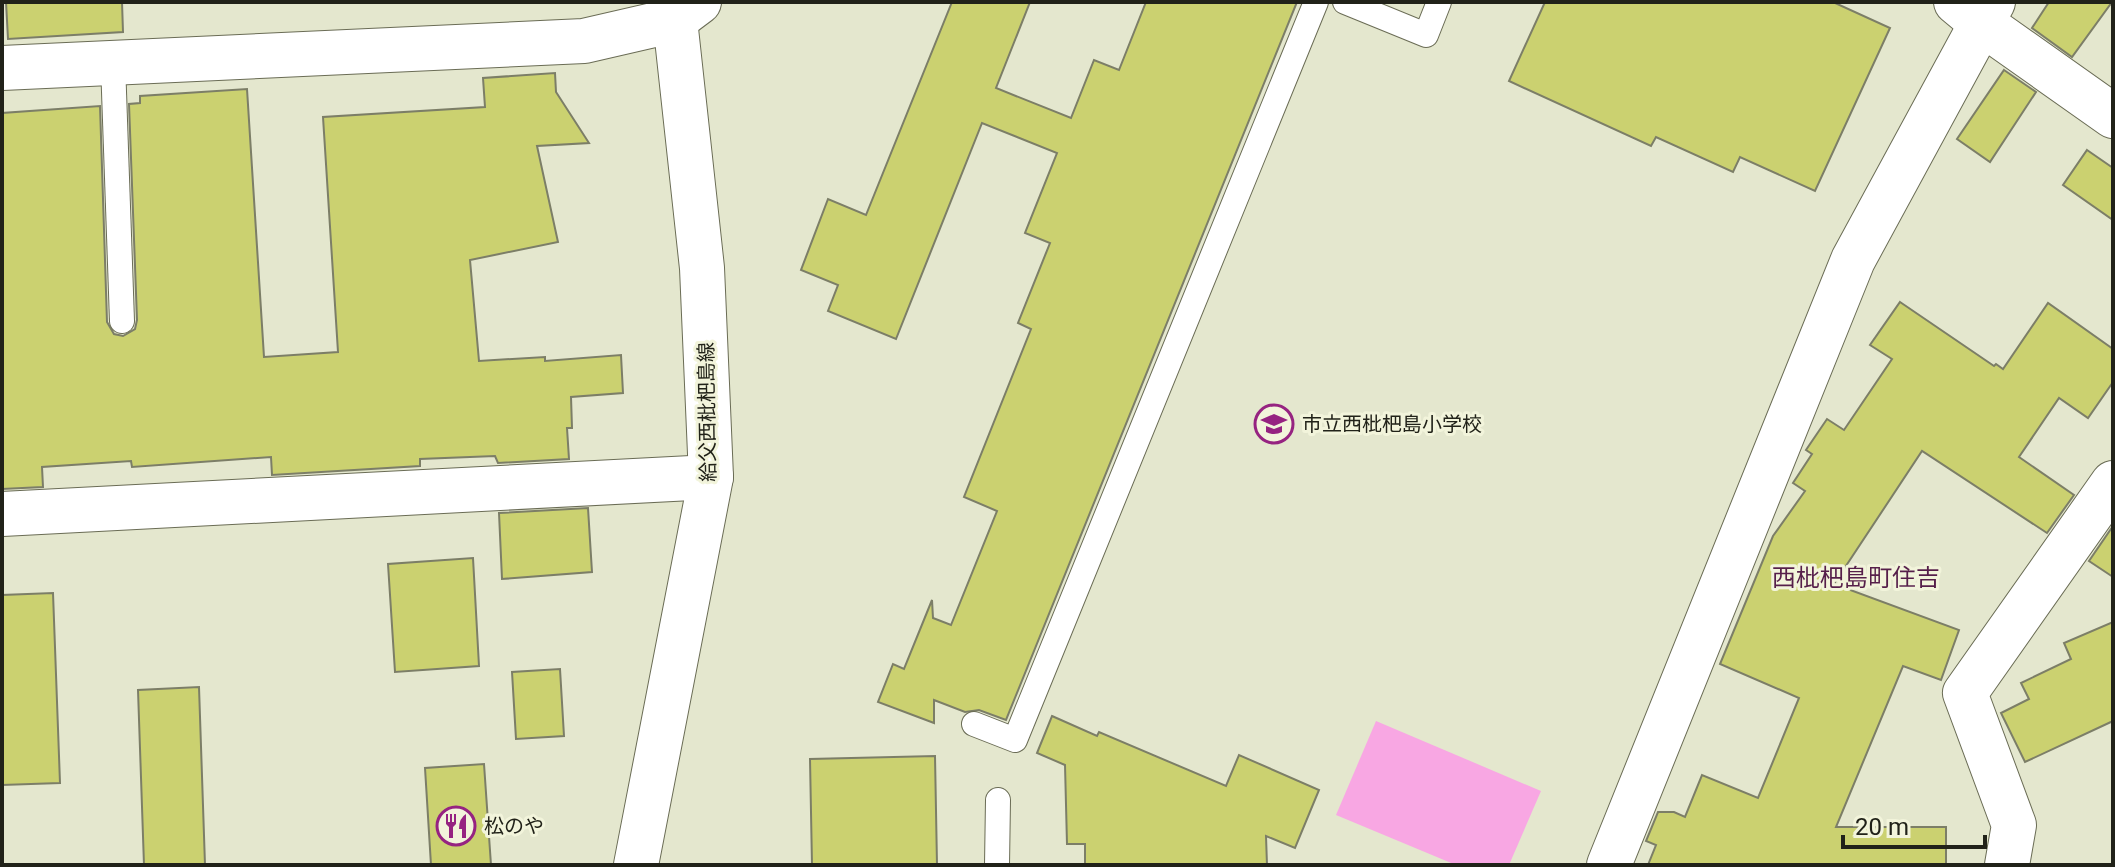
<svg xmlns="http://www.w3.org/2000/svg" width="2115" height="867" font-family="Roboto,'Noto Sans JP',sans-serif">
  <style>
    .water { fill: #f8a7e3 }
    .building { fill: #cbd170; stroke: #7c7e67; stroke-width: 2 }
    .lines { fill: none; stroke-linecap: round; stroke-linejoin: round }
    .service-casing { stroke: #6a6c55; stroke-width: 26 }
    .minor-casing { stroke: #6a6c55; stroke-width: 46 }
    .secondary-casing { stroke: #6a6c55; stroke-width: 46 }
    .service { stroke: #fff; stroke-width: 24 }
    .minor { stroke: #fff; stroke-width: 44 }
    .secondary { stroke: #fff; stroke-width: 44 }
    .labels { text-anchor: middle; dominant-baseline: central; stroke-width: 6; stroke-linejoin: round; paint-order: stroke }
    .street-label { font-size: 20px; fill: #212219; stroke: #f2f4db }
    .poi-label { font-size: 20px; fill: #212219; stroke: #f2f4db; text-anchor: start }
    .quarter-label { font-size: 24px; fill: #561f4a; stroke: #f2f4db }
  </style>
  <rect width="100%" height="100%" fill="#e4e7ce"/>
  <!-- water -->
  <path class="water" d="M 1376,721 L 1541,791 L 1509,865 L 1456,865 L 1336,815 Z"/>
  <!-- building -->
  <g class="building">
    <path d="M 6,2 L 122,2 L 123,32 L 8,39 Z"/>
    <path d="M 952,2 L 1030,2 L 996,88 L 1071,118 L 1094,60 L 1119,70 L 1146,2 L 1297,2 L 1006,720 L 979,710 L 965,712 L 934,700 L 934,723 L 878,702 L 893,664 L 904,669 L 932,600 L 933,618 L 951,625 L 997,511 L 964,497 L 1031,329 L 1018,323 L 1050,243 L 1025,233 L 1057,153 L 982,123 L 896,339 L 828,311 L 838,285 L 801,270 L 828,199 L 866,215 Z"/>
    <path d="M 1545,2 L 1833,2 L 1890,28 L 1815,191 L 1740,157 L 1733,172 L 1656,137 L 1651,146 L 1509,81 Z"/>
    <path d="M 2049,2 L 2112,2 L 2072,57 L 2032,28 Z"/>
    <path d="M 2004,70 L 2036,92 L 1990,162 L 1957,139 Z"/>
    <path d="M 555,73 L 556,92 L 589,143 L 537,146 L 558,242 L 470,260 L 479,361 L 545,357 L 545,361 L 621,355 L 623,393 L 571,397 L 572,428 L 567,428 L 569,459 L 498,463 L 495,456 L 420,459 L 420,466 L 272,475 L 271,457 L 132,467 L 131,461 L 42,467 L 43,487 L 2,489 L 2,113 L 100,106 L 107,322 L 114,334 L 123,336 L 135,329 L 137,320 L 129,104 L 140,103 L 140,96 L 247,89 L 264,357 L 338,352 L 323,117 L 485,107 L 483,78 Z"/>
    <path d="M 2087,150 L 2113,168 L 2113,220 L 2063,185 Z"/>
    <path d="M 1900,302 L 1994,366 L 1996,364 L 2003,369 L 2048,303 L 2113,349 L 2113,382 L 2088,418 L 2059,398 L 2019,457 L 2074,495 L 2047,533 L 1922,451 L 1834,584 L 1959,630 L 1941,680 L 1903,666 L 1836,827 L 1946,827 L 1946,865 L 1648,865 L 1656,845 L 1646,841 L 1658,812 L 1674,812 L 1685,817 L 1702,775 L 1758,798 L 1799,698 L 1720,664 L 1773,536 L 1805,491 L 1793,483 L 1812,454 L 1806,450 L 1827,419 L 1844,430 L 1892,359 L 1870,345 Z"/>
    <path d="M 588,508 L 592,572 L 502,579 L 499,513 Z"/>
    <path d="M 2113,526 L 2113,577 L 2089,561 Z"/>
    <path d="M 473,558 L 479,666 L 395,672 L 388,564 Z"/>
    <path d="M 53,593 L 60,783 L 2,785 L 2,595 Z"/>
    <path d="M 2113,622 L 2113,721 L 2025,762 L 2001,713 L 2029,699 L 2021,683 L 2071,659 L 2064,643 Z"/>
    <path d="M 560,669 L 564,736 L 516,739 L 512,672 Z"/>
    <path d="M 199,687 L 205,865 L 144,865 L 138,690 Z"/>
    <path d="M 1052,716 L 1097,736 L 1099,732 L 1226,786 L 1239,755 L 1319,790 L 1295,848 L 1266,836 L 1267,865 L 1085,865 L 1085,844 L 1067,844 L 1065,765 L 1037,753 Z"/>
    <path d="M 935,756 L 937,865 L 812,865 L 810,759 Z"/>
    <path d="M 484,764 L 491,865 L 431,865 L 425,768 Z"/>
  </g>
  <g class="lines">
    <defs>
      <g id="service">
        <path d="M 1345,2 L 1426,35 L 1439,2"/>
        <path d="M 113,63 L 122,321"/>
        <path d="M 974,724 L 1015,740 L 1316,2"/>
        <path d="M 997,865 L 998,800"/>
      </g>
      <g id="minor">
        <path d="M 1956,2 L 1980,22 L 2113,116"/>
        <path d="M 2,68 L 584,41 L 675,20 L 699,2"/>
        <path d="M 2,514 L 711,477"/>
        <path d="M 1609,865 L 1853,260 L 1993,2"/>
        <path d="M 2007,865 L 2014,825 L 1965,693 L 2113,483"/>
      </g>
      <path id="secondary" d="M 636,865 L 711,477 L 702,268 L 675,20 L 668,2"/>
    </defs>
    <!-- service casing -->
    <use href="#service" class="service-casing"/>
    <!-- minor casing -->
    <use href="#minor" class="minor-casing"/>
    <!-- secondary casing -->
    <use href="#secondary" class="secondary-casing"/>
    <!-- service -->
    <use href="#service" class="service"/>
    <!-- minor -->
    <use href="#minor" class="minor"/>
    <!-- secondary -->
    <use href="#secondary" class="secondary"/>
  </g>
  <!-- icons -->
  <defs>
    <symbol id="school-ring" viewBox="-11 -11 22 22"><circle r="9.5" fill="#f2f4db" stroke="#962381" stroke-width="1.5"/><path d="M0-5L7-2L0 1L-7-2ZM-4 1L0 2.5L4 1V4Q0 6-4 4Z" fill="#962381"/></symbol>
    <symbol id="restaurant-ring" viewBox="-11 -11 22 22"><circle r="9.5" fill="#f2f4db" stroke="#962381" stroke-width="1.5"/><path d="M-5-6h1v4h1v-4h1v4h1v-4h1v5L-1.5 .5V6h-2V.5L-5-1ZM5-6V6H3V1.5H1.5Q1.5-4 5-6Z" fill="#962381"/></symbol>
  </defs>
  <g fill-rule="evenodd">
    <use href="#school-ring" x="1252" y="402" width="44" height="44"/>
    <use href="#restaurant-ring" x="434" y="804" width="44" height="44"/>
  </g>
  <g class="labels">
    <!-- street labels -->
    <g class="street-label">
      <text transform="translate(707 412) rotate(-91)">給父西枇杷島線</text>
    </g>
    <!-- poi labels -->
    <g class="poi-label">
      <text x="1302" y="424">市立西枇杷島小学校</text>
      <text x="484" y="826">松のや</text>
    </g>
    <!-- quarter labels -->
    <g class="quarter-label">
      <text x="1856" y="578">西枇杷島町住吉</text>
    </g>
  </g>
  <!-- border -->
  <rect width="2115" height="867" fill="none" stroke="#212219" stroke-width="8"/>
  <!-- scale -->
  <path d="M1843 835v12h142v-12" fill="none" stroke="#212219" stroke-width="4"/>
  <text x="1855" y="835" font-size="24" fill="#212219" stroke="#f2f4db" stroke-width="6" paint-order="stroke">20 m</text>
</svg>
